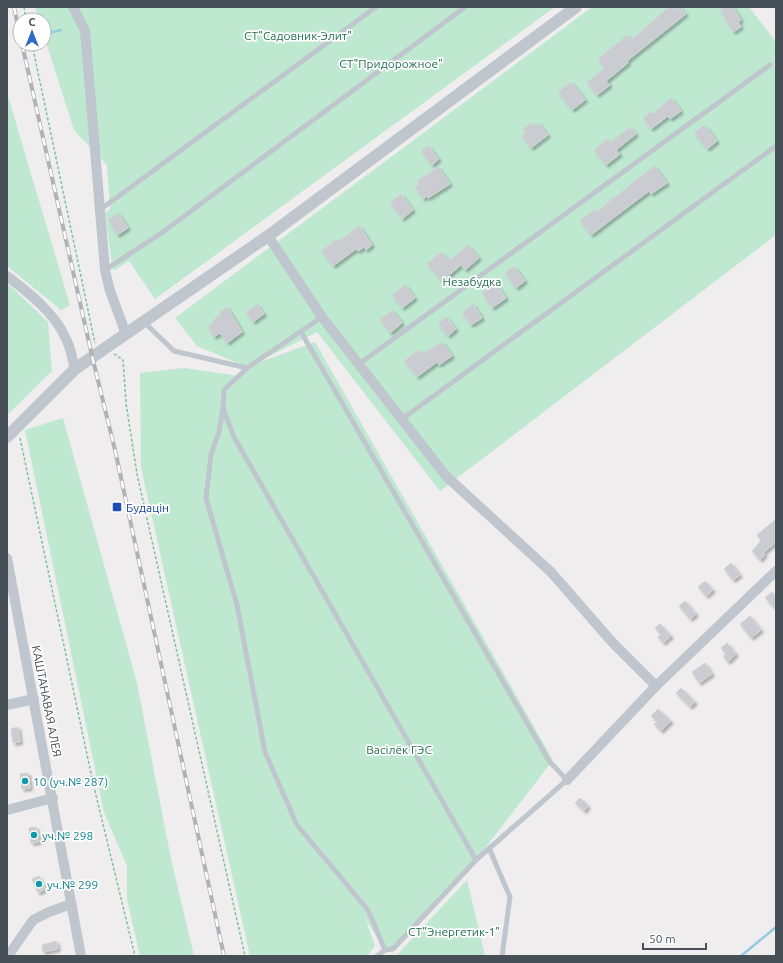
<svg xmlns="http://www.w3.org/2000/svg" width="783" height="963" font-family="Ubuntu,sans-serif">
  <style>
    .green { fill: #bfe8d1 }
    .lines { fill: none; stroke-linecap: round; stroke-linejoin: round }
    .stream { stroke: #92cce0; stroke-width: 2.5 }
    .building { fill: #caccd1; stroke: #d1d3d7; filter: url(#shadow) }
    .path { stroke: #7cc1a3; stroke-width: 1.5; stroke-dasharray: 3 2; stroke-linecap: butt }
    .service { stroke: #bfc6cd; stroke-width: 5 }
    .minor { stroke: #bfc6cd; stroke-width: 10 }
    .tertiary { stroke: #bfc6cd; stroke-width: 12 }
    .rail-casing { stroke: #afb2b6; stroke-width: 4 }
    .rail { stroke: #fff; stroke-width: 2.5; stroke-dasharray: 8; stroke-linecap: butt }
    .transit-dot { fill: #1a4fb4; stroke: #fff; stroke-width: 1.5 }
    .culture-dot { fill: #0f9aa8; stroke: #fff; stroke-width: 1.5 }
    .labels { text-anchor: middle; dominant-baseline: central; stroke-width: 3.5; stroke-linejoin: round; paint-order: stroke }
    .park-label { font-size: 12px; fill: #226f4c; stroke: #fff }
    .transit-label { font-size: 12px; fill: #164399; stroke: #fff; text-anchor: start }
    .street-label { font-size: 12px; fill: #474f57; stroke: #fff }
    .culture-label { font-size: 12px; fill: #0d838f; stroke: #fff; text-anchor: start }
  </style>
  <defs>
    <filter id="shadow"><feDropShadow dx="2.5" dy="2.5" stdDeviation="1" flood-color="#0004"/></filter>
  </defs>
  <rect width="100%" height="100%" fill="#efeded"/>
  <!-- green -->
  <g class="green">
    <path d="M 35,7 L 555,7 L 155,299 L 129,261 L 113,271 L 105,213 L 110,209 L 107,165 L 74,130 L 44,36 L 44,20 L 39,20 Z"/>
    <path d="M 592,7 L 749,7 L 776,42 L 776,235 L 440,491 L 317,332 L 252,365 L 315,342 L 553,760 L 476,860 L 393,949 L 385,950 L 365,918 L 375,946 L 367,956 L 250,956 L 141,468 L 140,373 L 184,368 L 239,376 L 247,367 L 197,346 L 175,318 Z"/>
    <path d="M 7,93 L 70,305 L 61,310 L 7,266 Z"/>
    <path d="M 7,283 L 48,322 L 52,371 L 7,415 Z"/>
    <path d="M 63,418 L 137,683 L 171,859 L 194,956 L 140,956 L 127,899 L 127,866 L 104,812 L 25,430 Z"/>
    <path d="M 467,880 L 485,956 L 396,956 Z"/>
  </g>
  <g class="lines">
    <!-- stream -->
    <g class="stream">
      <path d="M 44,34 L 61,30"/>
      <path d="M 741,956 L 776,927"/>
    </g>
  </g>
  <!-- building -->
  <g class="building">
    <path d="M 669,7 L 672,7 L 675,10 L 680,7 L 686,14 L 627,61 L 628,63 L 606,81 L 610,85 L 597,95 L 587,82 L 605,68 L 598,59 L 627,35 L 631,40 Z"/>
    <path d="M 725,7 L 733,7 L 741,20 L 738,22 L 741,27 L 733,32 L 720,10 Z"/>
    <path d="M 571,82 L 585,100 L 572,110 L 558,92 Z"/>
    <path d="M 671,98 L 681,111 L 670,119 L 668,116 L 651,129 L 643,118 L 651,112 L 652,114 Z"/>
    <path d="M 531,123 L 535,126 L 538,123 L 548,135 L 531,148 L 522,136 L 526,133 L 523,129 Z"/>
    <path d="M 704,125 L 717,141 L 707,149 L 694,133 Z"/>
    <path d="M 630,127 L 636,134 L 616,150 L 620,154 L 606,165 L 594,150 L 607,139 L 610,143 Z"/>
    <path d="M 428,146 L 439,159 L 432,165 L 421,151 Z"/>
    <path d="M 654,166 L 667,183 L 651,194 L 649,191 L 591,235 L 580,221 L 594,210 L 596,212 Z"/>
    <path d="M 438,167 L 450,184 L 428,198 L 427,196 L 423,199 L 415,187 L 419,185 L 417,181 Z"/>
    <path d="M 401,194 L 413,210 L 402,219 L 390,202 Z"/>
    <path d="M 118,213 L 128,228 L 117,235 L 108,220 Z"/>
    <path d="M 359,226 L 372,245 L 366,250 L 364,247 L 358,251 L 356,249 L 333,266 L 321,251 L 337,239 L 338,242 Z"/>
    <path d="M 468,245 L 479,258 L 465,270 L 461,265 L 442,281 L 427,264 L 441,252 L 449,261 Z"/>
    <path d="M 514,266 L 525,281 L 516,288 L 505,273 Z"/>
    <path d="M 495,283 L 506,298 L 492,308 L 482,293 Z"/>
    <path d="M 405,285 L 415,298 L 402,308 L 392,295 Z"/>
    <path d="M 257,304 L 264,314 L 253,322 L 246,312 Z"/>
    <path d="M 473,304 L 482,318 L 471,325 L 462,312 Z"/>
    <path d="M 227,307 L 242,332 L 227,343 L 220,333 L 214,337 L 208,327 L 213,323 L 212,321 L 221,314 L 220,312 Z"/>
    <path d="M 392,310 L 402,323 L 390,333 L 380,319 Z"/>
    <path d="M 446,317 L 456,329 L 448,336 L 438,324 Z"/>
    <path d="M 442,342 L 452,356 L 439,365 L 437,362 L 417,377 L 404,361 L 418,350 L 422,355 Z"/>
    <path d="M 776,519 L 776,542 L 763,553 L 765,554 L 760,560 L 752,551 L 761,541 L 757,535 Z"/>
    <path d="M 731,563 L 740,575 L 733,580 L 724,569 Z"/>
    <path d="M 705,581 L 713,590 L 706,596 L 698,587 Z"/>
    <path d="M 772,592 L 776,597 L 776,610 L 765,598 Z"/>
    <path d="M 685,601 L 696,614 L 690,619 L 679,606 Z"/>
    <path d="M 750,616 L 761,630 L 751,638 L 740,624 Z"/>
    <path d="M 660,624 L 671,636 L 663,643 L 658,637 L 661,634 L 655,628 Z"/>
    <path d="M 727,643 L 736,654 L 728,662 L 723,656 L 726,654 L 721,648 Z"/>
    <path d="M 705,663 L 712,674 L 699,683 L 692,672 Z"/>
    <path d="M 681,688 L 695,702 L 690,707 L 676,693 Z"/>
    <path d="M 658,709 L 671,721 L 661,731 L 654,724 L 657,722 L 651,716 Z"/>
    <path d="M 18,727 L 20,742 L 13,743 L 11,729 Z"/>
    <path d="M 28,773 L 30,788 L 22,789 L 20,774 Z"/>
    <path d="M 580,798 L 588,806 L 584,811 L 575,803 Z"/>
    <path d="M 36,827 L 39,842 L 31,843 L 29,828 Z"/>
    <path d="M 39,876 L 45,889 L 38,893 L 32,879 Z"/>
    <path d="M 56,941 L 58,949 L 43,952 L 42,945 Z"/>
  </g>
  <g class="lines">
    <!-- path -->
    <g class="path">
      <path d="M 24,7 L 26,20"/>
      <path d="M 32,44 L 95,343"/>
      <path d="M 114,354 L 123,360 L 126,403 L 137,474 L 245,956"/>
      <path d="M 20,438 L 93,783 L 135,956"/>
    </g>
    <!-- service -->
    <g class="service">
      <path d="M 101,209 L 376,7"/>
      <path d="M 105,270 L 163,232 L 465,7"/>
      <path d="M 322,317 L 247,368 L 224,390 L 223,408 L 234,437 L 476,860"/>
      <path d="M 144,322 L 174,351 L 247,368"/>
      <path d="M 301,332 L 549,761 L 567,780 L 476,860 L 393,949 L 385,950 L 377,956"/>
      <path d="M 359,364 L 770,65"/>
      <path d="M 223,408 L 219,432 L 211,455 L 206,498 L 237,605 L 265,752 L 297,825 L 368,910 L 385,950"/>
      <path d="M 402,419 L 776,146"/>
      <path d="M 489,848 L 510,897 L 502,956"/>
    </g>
    <!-- minor -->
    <g class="minor">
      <path d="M 73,7 L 85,31 L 105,270 L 110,291 L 126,334"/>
      <path d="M 268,236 L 322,317 L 446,476 L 551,572 L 612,642 L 656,686"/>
      <path d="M 7,276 C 29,293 55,313 66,339 C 71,348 72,359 75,369"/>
      <path d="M 7,558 L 81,956"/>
      <path d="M 7,705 L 34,699"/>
      <path d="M 567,780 L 656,686 L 776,571"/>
      <path d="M 7,810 L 53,798"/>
      <path d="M 8,956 L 33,920 L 49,912 L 71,904"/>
    </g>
    <!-- tertiary -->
    <path class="tertiary" d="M 7,437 L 75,369 L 268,236 L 576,7"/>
    <defs>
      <g id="rail">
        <path d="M 14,7 L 20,36"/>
        <path d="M 22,44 L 92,356 L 115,450 L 224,956"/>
      </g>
    </defs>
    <!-- rail casing -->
    <use href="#rail" class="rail-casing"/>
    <!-- rail -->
    <use href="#rail" class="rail"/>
  </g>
  <!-- markers -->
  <rect class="transit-dot" x="112" y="502" width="10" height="10" rx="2"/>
  <g class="culture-dot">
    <circle cx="25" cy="781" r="4"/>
    <circle cx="34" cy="835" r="4"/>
    <circle cx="39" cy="884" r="4"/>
  </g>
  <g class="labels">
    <!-- park labels -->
    <g class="park-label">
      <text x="298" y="35">СТ"Садовник-Элит"</text>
      <text x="391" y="63">СТ"Придорожное"</text>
      <text x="472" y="281">Незабудка</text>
      <text x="399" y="749">Васілёк ГЭС</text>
      <text x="454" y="931">СТ"Энергетик-1"</text>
    </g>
    <!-- transit labels -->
    <g class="transit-label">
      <text x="126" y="507">Будацін</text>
    </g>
    <!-- street labels -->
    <g class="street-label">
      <text transform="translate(47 701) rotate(79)">КАШТАНАВАЯ АЛЕЯ</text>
    </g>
    <!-- culture labels -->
    <g class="culture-label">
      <text x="33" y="781">10 (уч.№ 287)</text>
      <text x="42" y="835">уч.№ 298</text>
      <text x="47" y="884">уч.№ 299</text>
    </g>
  </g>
  <!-- border -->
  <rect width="783" height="963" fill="none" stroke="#474f57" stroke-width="16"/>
  <!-- north arrow -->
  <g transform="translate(32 32)"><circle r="19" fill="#ffffff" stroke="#b5b9bc"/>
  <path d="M0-3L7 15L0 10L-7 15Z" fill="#2f6ac6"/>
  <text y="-6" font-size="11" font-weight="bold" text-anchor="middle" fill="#474f57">С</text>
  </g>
  <!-- scale -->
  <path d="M643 943v6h63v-6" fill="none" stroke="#474f57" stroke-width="2"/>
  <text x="649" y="943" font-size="12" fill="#474f57" stroke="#ffffff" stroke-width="3" paint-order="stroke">50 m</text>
</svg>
